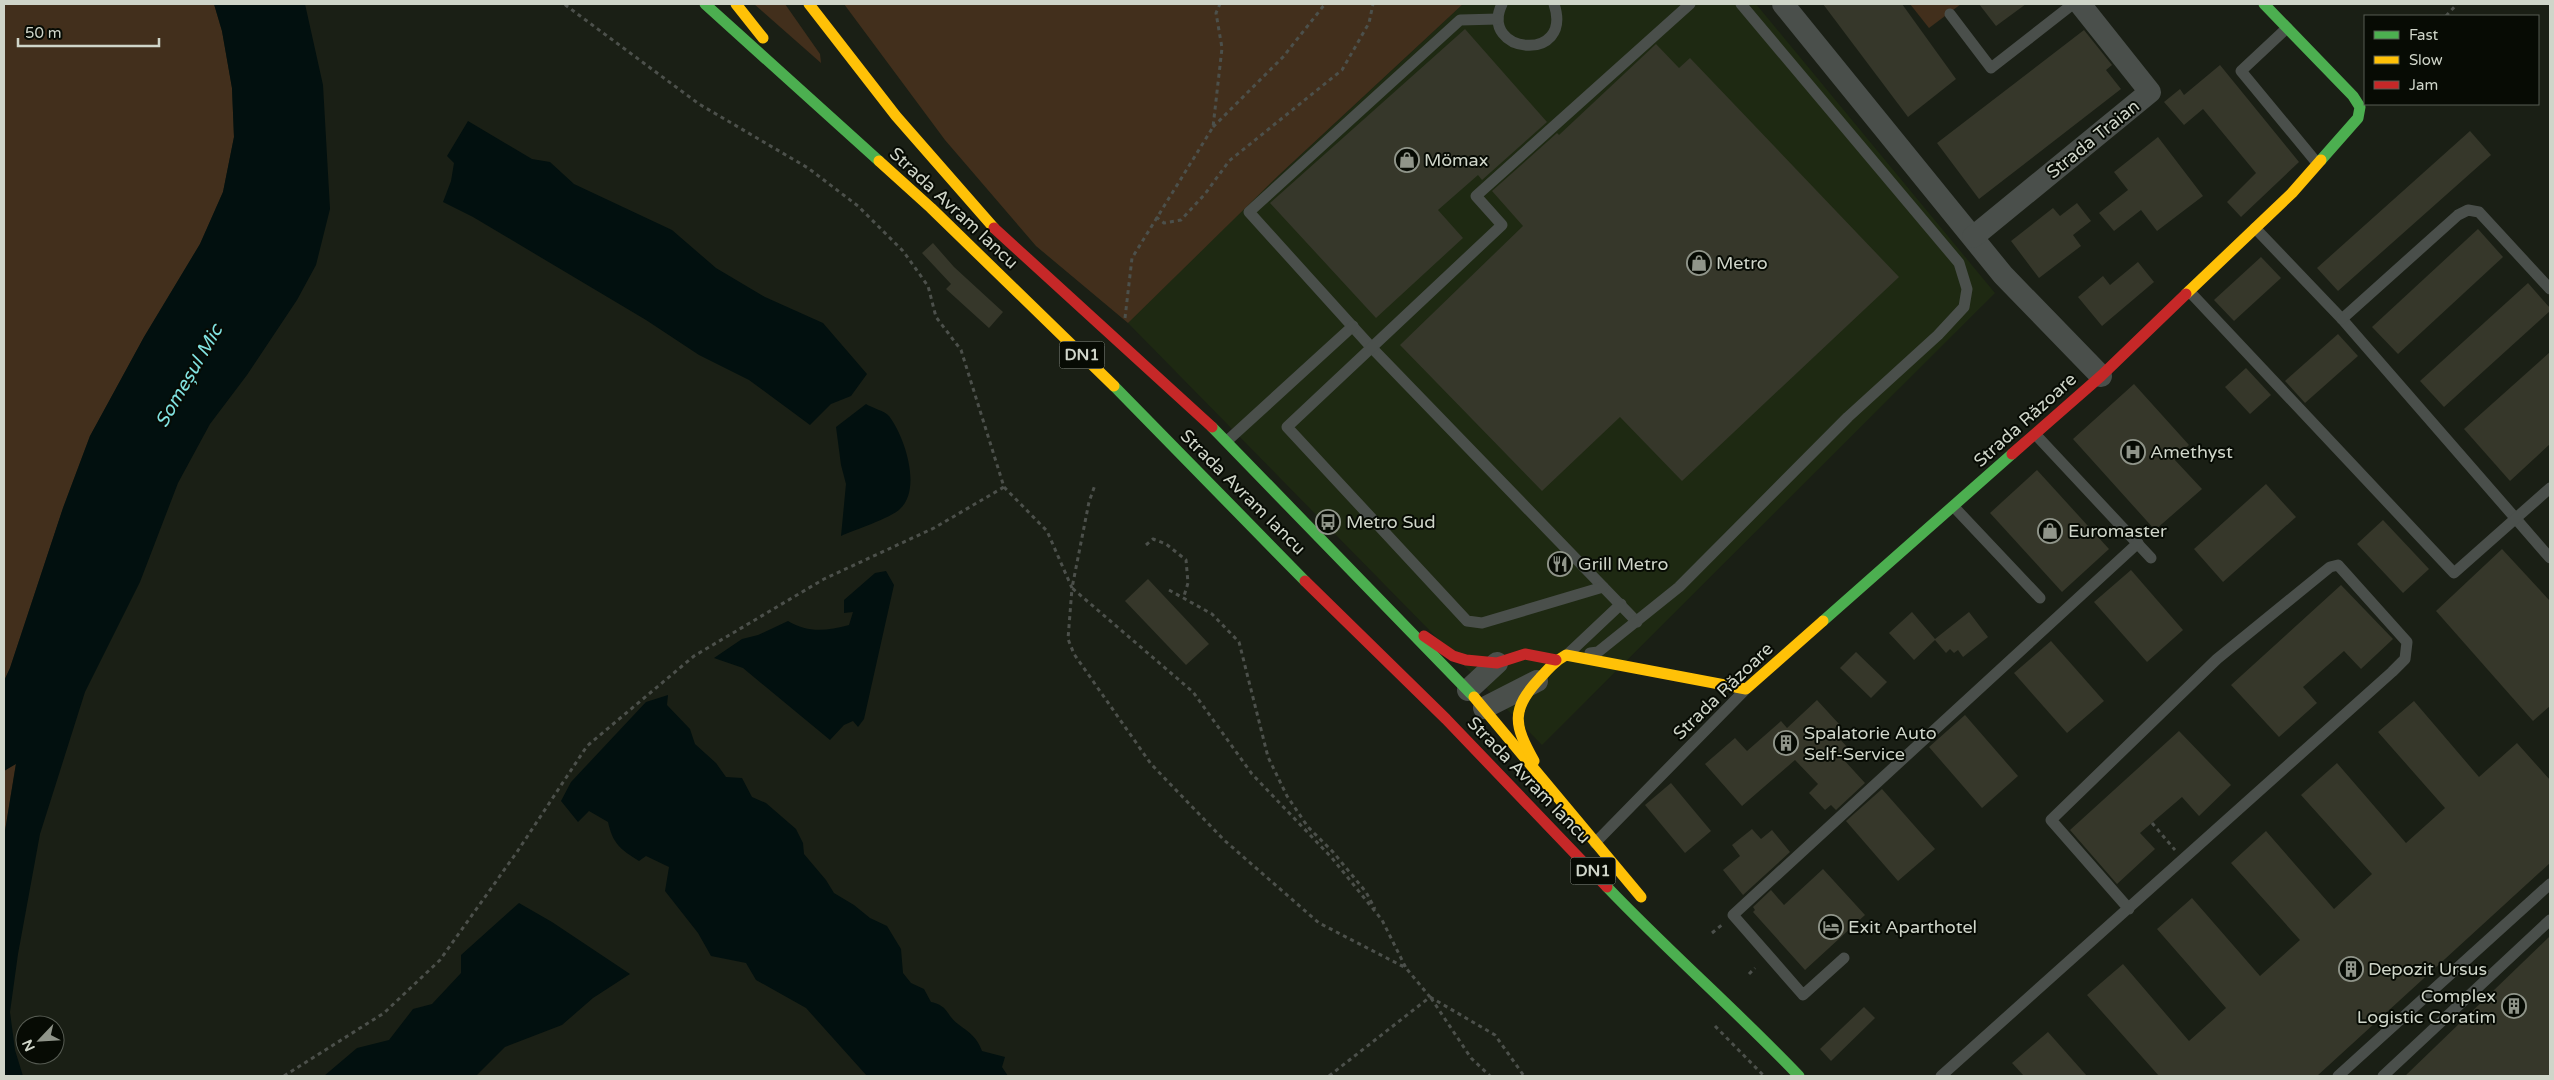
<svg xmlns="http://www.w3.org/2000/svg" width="2554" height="1080" font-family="'Varela Round',sans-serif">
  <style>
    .built { fill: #1e2912 }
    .green { fill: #422f1c }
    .water { fill: #02100f }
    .building { fill: #36372a }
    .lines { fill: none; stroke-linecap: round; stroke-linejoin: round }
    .path { stroke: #4c504b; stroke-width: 3; stroke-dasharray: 4 4; stroke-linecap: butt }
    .lane { stroke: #4a4f4b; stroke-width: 11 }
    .street { stroke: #4a4f4b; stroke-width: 22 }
    .fast { stroke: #4caf50; stroke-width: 11 }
    .slow { stroke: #ffc107; stroke-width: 11 }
    .jam { stroke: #c62828; stroke-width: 11 }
    .labels { text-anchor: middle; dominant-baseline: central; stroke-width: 4; stroke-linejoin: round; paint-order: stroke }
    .shield { fill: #070b04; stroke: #93988e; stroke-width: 1 }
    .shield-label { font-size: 16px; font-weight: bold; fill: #cfd5c9 }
    .street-label { font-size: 18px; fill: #cfd5c9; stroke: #070b04 }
    .poi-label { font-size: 18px; fill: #cfd5c9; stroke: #070b04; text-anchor: start }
    .water-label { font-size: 19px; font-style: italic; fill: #81e3e2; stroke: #070b04 }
  </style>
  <rect width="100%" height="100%" fill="#1a1f15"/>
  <!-- built -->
  <path class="built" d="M 1463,4 L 1756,4 L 1995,293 L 1542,745 L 1128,323 L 1144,301 Z"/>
  <!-- green -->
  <g class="green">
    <path d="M 4,4 L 214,4 L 222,31 L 232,88 L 234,137 L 223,192 L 200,244 L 144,337 L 90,436 L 63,508 L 10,668 L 4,681 Z"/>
    <path d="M 754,4 L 785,4 L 820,54 L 821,63 Z"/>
    <path d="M 844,4 L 1463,4 L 1279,175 L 1128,323 L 1036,246 L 945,140 Z"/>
    <path d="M 1910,4 L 1961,4 L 1929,28 Z"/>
    <path d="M 16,763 L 4,837 L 4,771 Z"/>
  </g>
  <!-- water -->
  <g class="water">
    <path d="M 214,4 L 305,4 L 323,85 L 330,209 L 316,265 L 297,300 L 247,375 L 210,424 L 178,483 L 140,582 L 85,692 L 40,834 L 18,954 L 10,1012 L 15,1050 L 23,1076 L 4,1076 L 4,837 L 16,764 L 4,771 L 4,681 L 10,668 L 63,508 L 90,436 L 144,337 L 200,244 L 223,192 L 234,137 L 232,88 L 222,31 Z"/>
    <path d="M 468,121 L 532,159 L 550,162 L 574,184 L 672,230 L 716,268 L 765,297 L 823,323 L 867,374 L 851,396 L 831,404 L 810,425 L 749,380 L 699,355 L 646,320 L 473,217 L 443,202 L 451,181 L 454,163 L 447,156 Z"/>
    <path d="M 866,404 C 872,408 885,411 889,416 C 905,437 922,489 900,509 C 891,518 854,530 841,536 L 846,484 L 841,465 L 836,427 Z"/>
    <path d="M 886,571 L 894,585 L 864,719 L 858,727 L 853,721 L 844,725 L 830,740 L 743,668 L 714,658 L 742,639 L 758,635 L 788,621 C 808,633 826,631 849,625 L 853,612 L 844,613 L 844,600 L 875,573 Z"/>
    <path d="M 668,695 L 667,705 L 690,729 L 695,744 L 716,763 L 726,777 L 742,778 L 752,797 L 766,803 L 796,829 L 803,843 L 804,854 L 826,880 L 834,893 L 854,905 L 870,918 L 887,926 L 901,949 L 903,973 L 911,983 L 924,989 L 931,1002 C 949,1006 946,1015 958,1024 C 970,1033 977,1037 982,1051 L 1005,1057 L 1002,1067 L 1008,1076 L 867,1076 L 806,1008 L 756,980 L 746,963 L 711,956 L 698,933 L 665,891 L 669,867 L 646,856 L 639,861 C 620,849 613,844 608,822 L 589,811 L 578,822 L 561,801 L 571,782 L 646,702 Z"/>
    <path d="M 519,903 L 552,922 L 630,974 L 593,998 L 562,1025 L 505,1047 L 476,1076 L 324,1076 L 357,1048 L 389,1040 L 413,1009 L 432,1004 L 461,973 L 461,955 Z"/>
  </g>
  <!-- building -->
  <g class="building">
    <path d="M 1823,4 L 1902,4 L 1956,79 L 1908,117 Z"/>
    <path d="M 1979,4 L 2026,4 L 1996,26 Z"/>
    <path d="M 1465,29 L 1547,122 L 1482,180 L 1478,175 L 1438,210 L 1463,238 L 1376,318 L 1270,203 Z"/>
    <path d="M 2084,30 L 2112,65 L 2106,70 L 2121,89 L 1979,199 L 1937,143 Z"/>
    <path d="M 1656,44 L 1679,68 L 1690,58 L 1899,277 L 1682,481 L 1620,417 L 1542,491 L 1400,345 L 1523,226 L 1492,191 L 1557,133 L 1559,135 Z"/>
    <path d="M 2220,65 L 2299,162 L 2241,217 L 2227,202 L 2256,173 L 2203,109 L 2184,125 L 2164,102 L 2180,89 L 2184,95 Z"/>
    <path d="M 2470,131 L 2491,155 L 2338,291 L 2317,268 Z"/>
    <path d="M 2158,137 L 2203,196 L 2157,231 L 2141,210 L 2114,231 L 2099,213 L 2128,190 L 2114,172 Z"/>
    <path d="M 2077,203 L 2091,221 L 2073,235 L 2081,246 L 2039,278 L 2011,241 L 2053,208 L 2060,216 Z"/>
    <path d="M 2478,229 L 2503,257 L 2398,354 L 2372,327 Z"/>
    <path d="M 933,243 L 954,267 L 1003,312 L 989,328 L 946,289 L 951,284 L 922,253 Z"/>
    <path d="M 2261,257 L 2281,278 L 2234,321 L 2214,300 Z"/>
    <path d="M 2138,262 L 2154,282 L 2102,326 L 2078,297 L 2103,276 L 2110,285 Z"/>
    <path d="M 2528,283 L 2550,308 L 2550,311 L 2444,407 L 2420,381 Z"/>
    <path d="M 2338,334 L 2358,356 L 2305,403 L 2285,381 Z"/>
    <path d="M 2550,352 L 2550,444 L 2510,481 L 2464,429 Z"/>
    <path d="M 2246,368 L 2271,395 L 2250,414 L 2225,387 Z"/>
    <path d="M 2134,384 L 2189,445 L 2174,459 L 2202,489 L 2155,530 L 2073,439 Z"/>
    <path d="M 2037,470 L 2109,549 L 2062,592 L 1990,513 Z"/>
    <path d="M 2266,484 L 2296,517 L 2223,582 L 2194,549 Z"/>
    <path d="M 2383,520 L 2429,569 L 2403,593 L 2357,544 Z"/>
    <path d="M 2502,549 L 2550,601 L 2550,706 L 2533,721 L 2436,611 Z"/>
    <path d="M 2131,570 L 2183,630 L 2147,662 L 2094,602 Z"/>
    <path d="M 1148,579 L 1209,644 L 1186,665 L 1125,601 Z"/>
    <path d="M 2341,585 L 2393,639 L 2361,669 L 2344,651 L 2303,687 L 2317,703 L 2279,737 L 2231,685 Z"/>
    <path d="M 1912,612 L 1935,639 L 1969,612 L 1988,637 L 1963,657 L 1958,650 L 1954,653 L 1950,649 L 1946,653 L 1935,640 L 1914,660 L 1889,633 Z"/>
    <path d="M 2051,641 L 2104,701 L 2067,733 L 2014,673 Z"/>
    <path d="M 1856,652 L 1887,682 L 1871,698 L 1840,668 Z"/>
    <path d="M 1817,700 L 1839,724 L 1832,731 L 1852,752 L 1844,760 L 1865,783 L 1836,810 L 1831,805 L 1825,810 L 1809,793 L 1818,784 L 1795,760 L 1742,806 L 1705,764 L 1735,738 L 1747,751 L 1781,721 L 1787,728 Z"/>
    <path d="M 2414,701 L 2479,777 L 2517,743 L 2550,780 L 2550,863 L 2317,1076 L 2159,1076 L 2087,995 L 2123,964 L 2189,1041 L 2226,1008 L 2157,929 L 2192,898 L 2260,976 L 2300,940 L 2231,863 L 2266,831 L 2334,909 L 2372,874 L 2301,795 L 2337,763 L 2406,843 L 2445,808 L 2378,732 Z"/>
    <path d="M 1965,715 L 2018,776 L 1982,808 L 1929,747 Z"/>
    <path d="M 2179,731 L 2231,785 L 2199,816 L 2182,797 L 2140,833 L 2155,849 L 2117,884 L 2070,830 Z"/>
    <path d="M 1671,783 L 1711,831 L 1685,853 L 1645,805 Z"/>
    <path d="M 1882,789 L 1935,849 L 1898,881 L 1846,821 Z"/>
    <path d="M 1752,829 L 1761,839 L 1772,830 L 1790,852 L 1743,895 L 1723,870 L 1740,856 L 1732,845 Z"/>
    <path d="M 1823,869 L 1865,915 L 1805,970 L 1753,912 L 1755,910 L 1753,907 L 1771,890 L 1784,905 Z"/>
    <path d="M 2550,936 L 2550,1076 L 2405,1076 Z"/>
    <path d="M 1864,1007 L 1875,1018 L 1831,1061 L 1820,1049 Z"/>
    <path d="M 2048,1032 L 2087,1076 L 2024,1076 L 2012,1063 Z"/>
  </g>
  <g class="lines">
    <!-- path -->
    <g class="path">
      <path d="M 2446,16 L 2457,4"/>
      <path d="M 1213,127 L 1283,57 L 1325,4"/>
      <path d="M 1156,217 L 1164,223 L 1181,220 L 1205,194 L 1229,161 L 1342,70 L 1369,23 L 1373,4"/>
      <path d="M 1125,318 L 1132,258 L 1213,127 L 1222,48 L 1216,13 L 1220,4"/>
      <path d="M 1004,487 L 1047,531 L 1072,588 L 1068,639 L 1074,654 L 1151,764 L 1224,840 L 1319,923 L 1406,968 L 1382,920 L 1332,858 L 1252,774 L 1193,692 L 1072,588 L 1089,502 L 1095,485"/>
      <path d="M 1146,545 L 1153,539 L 1166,544 L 1186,560 L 1188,583 L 1184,596"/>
      <path d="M 1169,590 L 1212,614 L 1239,642 L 1268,757 L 1287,796 L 1308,827 L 1333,852 L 1366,892 L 1375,909"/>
      <path d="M 2152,823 L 2175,850"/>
      <path d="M 1712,933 L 1723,924"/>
      <path d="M 1749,974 L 1755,968"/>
      <path d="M 1430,997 L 1495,1035 L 1524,1076"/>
      <path d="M 1431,998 L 1471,1058 L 1490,1076"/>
      <path d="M 1715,1026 L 1764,1076"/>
      <path d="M 284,1076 L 384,1013 L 440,960 L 517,852 L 587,746 L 694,656 L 824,579 L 934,528 L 1004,487 L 961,350 L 936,317 L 928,286 L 903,251 L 858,206 L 808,168 L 699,104 L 564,4"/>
      <path d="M 1329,1076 L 1430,997 L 1406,968"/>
    </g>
    <!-- lane -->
    <g class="lane">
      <path d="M 1502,4 C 1478,54 1574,64 1554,4"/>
      <path d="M 1950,14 L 1991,68 L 2073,4"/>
      <path d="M 1498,19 L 1460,20 L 1249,212 L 1372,348 L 1637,622"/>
      <path d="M 2287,28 L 2241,71 L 2317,163"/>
      <path d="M 2255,228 L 2342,319 L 2550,558"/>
      <path d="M 2189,291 L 2454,573 L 2550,488"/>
      <path d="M 2342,319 L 2458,215 L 2468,210 L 2479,212 L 2550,289"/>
      <path d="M 2036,435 L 2151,558"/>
      <path d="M 1227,441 L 1353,326"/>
      <path d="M 1954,507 L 2040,598"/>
      <path d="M 1603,587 L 1482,623 L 1467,621 L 1287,427 L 1502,225 L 1476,196 L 1690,4"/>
      <path d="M 1590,653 L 1598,652 L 1679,587 L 1848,417 L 1938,335 L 1964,307 L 1967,289 L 1959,263 L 1741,4"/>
      <path d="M 1568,654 L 1621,604"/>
      <path d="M 1595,843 L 1745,690"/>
      <path d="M 1844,958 L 1803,995 L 1733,915 L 2138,543"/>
      <path d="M 1941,1076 L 2392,672 L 2405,659 L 2407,642 L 2338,565 L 2330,567 L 2217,659 L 2051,820 L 2129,909"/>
      <path d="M 2338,1076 L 2550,884"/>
      <path d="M 2383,1076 L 2550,920"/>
    </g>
    <!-- street -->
    <g class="street">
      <path d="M 1783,4 L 2003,275 L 2101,376"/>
      <path d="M 1973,237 L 2150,92 L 2080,4"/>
      <path d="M 1468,690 L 1497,663"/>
      <path d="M 1484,708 L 1537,681"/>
    </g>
    <!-- fast -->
    <g class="fast">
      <path d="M 705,4 L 879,161"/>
      <path d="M 2264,4 L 2353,96 L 2360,107 L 2358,118 L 2321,160"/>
      <path d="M 1114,386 L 1305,581"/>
      <path d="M 1212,427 L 1474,697"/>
      <path d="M 1823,621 L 2012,454"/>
      <path d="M 1607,887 C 1669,952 1737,1011 1799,1076"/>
    </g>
    <!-- slow -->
    <g class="slow">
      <path d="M 736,4 L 763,38"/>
      <path d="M 809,4 L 896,116 L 994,228"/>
      <path d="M 879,161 L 931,208 L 1114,386"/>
      <path d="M 2186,294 L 2292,193 L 2321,160"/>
      <path d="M 1474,697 L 1641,897"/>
      <path d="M 1534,761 C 1514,725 1510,710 1540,678 C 1548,669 1555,661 1566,655 L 1746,689 L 1823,621"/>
    </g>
    <!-- jam -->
    <g class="jam">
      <path d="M 994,228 L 1212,427"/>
      <path d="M 2012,454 L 2101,376 L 2186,294"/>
      <path d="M 1305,581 L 1446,719 L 1607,887"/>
      <path d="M 1424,636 L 1453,656 L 1466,660 L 1497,663 L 1525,654 L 1556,660"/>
    </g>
  </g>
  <!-- icons -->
  <defs>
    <symbol id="shop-ring" viewBox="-11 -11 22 22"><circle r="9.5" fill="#070b04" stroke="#90958a" stroke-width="1.5"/><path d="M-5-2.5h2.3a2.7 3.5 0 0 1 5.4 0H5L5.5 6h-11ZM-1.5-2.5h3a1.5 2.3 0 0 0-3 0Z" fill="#90958a"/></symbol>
    <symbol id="hospital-ring" viewBox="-11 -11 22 22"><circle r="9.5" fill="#070b04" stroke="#90958a" stroke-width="1.5"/><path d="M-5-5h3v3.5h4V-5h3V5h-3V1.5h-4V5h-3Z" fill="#90958a"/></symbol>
    <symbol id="bus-ring" viewBox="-11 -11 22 22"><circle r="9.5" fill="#070b04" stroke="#90958a" stroke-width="1.5"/><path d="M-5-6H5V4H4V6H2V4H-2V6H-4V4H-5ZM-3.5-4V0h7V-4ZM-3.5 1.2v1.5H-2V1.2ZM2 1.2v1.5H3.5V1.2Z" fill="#90958a"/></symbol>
    <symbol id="restaurant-ring" viewBox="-11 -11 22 22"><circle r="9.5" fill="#070b04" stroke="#90958a" stroke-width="1.5"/><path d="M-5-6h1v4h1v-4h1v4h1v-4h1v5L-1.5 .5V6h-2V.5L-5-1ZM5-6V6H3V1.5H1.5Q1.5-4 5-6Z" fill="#90958a"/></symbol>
    <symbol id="building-ring" viewBox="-11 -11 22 22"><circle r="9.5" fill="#070b04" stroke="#90958a" stroke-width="1.5"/><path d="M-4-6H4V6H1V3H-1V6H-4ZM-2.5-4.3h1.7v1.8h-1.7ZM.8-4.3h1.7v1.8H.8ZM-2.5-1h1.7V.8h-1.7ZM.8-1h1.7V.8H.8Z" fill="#90958a"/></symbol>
    <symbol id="hotel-ring" viewBox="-11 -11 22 22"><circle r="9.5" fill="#070b04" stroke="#90958a" stroke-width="1.5"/><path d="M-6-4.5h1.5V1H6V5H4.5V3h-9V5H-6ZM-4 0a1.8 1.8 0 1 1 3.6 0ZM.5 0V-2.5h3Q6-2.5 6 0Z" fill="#90958a"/></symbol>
  </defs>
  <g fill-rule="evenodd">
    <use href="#shop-ring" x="1393" y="146" width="28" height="28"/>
    <use href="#shop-ring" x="1685" y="249" width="28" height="28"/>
    <use href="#hospital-ring" x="2119" y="438" width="28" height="28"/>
    <use href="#bus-ring" x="1314" y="508" width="28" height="28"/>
    <use href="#shop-ring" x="2036" y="517" width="28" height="28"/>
    <use href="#restaurant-ring" x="1546" y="550" width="28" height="28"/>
    <use href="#building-ring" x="1772" y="729" width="28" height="28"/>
    <use href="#hotel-ring" x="1817" y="913" width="28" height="28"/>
    <use href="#building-ring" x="2337" y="955" width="28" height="28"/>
    <use href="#building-ring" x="2500" y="992" width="28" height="28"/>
  </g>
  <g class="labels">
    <!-- shield labels -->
    <g class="shield">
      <rect x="1059.5" y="341.5" width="45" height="27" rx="4"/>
      <rect x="1570.5" y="857.5" width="45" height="27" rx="4"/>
    </g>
    <g class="shield-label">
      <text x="1082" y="355">DN1</text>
      <text x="1593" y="871">DN1</text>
    </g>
    <!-- street labels -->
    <g class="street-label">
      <text transform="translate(2093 139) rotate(-39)">Strada Traian</text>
      <text transform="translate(954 208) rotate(43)">Strada Avram Iancu</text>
      <text transform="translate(2025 420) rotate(-42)">Strada Răzoare</text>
      <text transform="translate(1243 492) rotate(45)">Strada Avram Iancu</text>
      <text transform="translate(1723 691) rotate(-44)">Strada Răzoare</text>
      <text transform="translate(1529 780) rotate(46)">Strada Avram Iancu</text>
    </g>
    <!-- poi labels -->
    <g class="poi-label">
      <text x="1424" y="160">Mömax</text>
      <text x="1716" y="263">Metro</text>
      <text x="2150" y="452">Amethyst</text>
      <text x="1346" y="522">Metro Sud</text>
      <text x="2068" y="531">Euromaster</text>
      <text x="1578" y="564">Grill Metro</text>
      <text x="1804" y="733">Spalatorie Auto<tspan x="1804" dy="21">Self-Service</tspan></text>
      <text x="1848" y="927">Exit Aparthotel</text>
      <text x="2368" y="969">Depozit Ursus</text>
      <text x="2496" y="996" text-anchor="end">Complex<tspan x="2496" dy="21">Logistic Coratim</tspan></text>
    </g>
    <!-- water labels -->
    <g class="water-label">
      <text transform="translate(189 376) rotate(-60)">Someșul Mic</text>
    </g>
  </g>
  <!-- border -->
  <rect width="2554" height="1080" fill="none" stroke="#cfd5c9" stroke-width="10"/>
  <!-- legend -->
  <rect x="2364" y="15" width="175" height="90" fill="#070b04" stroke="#575c53"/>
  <rect x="2374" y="31" width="25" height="8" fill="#4caf50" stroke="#575c53"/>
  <text x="2409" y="40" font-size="15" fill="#cfd5c9">Fast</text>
  <rect x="2374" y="56" width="25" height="8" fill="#ffc107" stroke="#575c53"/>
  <text x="2409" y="65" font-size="15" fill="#cfd5c9">Slow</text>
  <rect x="2374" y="81" width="25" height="8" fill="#c62828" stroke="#575c53"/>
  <text x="2409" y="90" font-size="15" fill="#cfd5c9">Jam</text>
  <!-- north arrow -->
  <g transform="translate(40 1040) rotate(245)"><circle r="24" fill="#070b04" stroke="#575c53"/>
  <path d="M0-4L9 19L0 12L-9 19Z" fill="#90958a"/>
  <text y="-8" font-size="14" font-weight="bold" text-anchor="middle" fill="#cfd5c9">N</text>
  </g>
  <!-- scale -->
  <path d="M18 38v8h141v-8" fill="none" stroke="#cfd5c9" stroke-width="2.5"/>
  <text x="25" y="38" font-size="15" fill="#cfd5c9" stroke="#070b04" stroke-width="4" paint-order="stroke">50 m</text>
</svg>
